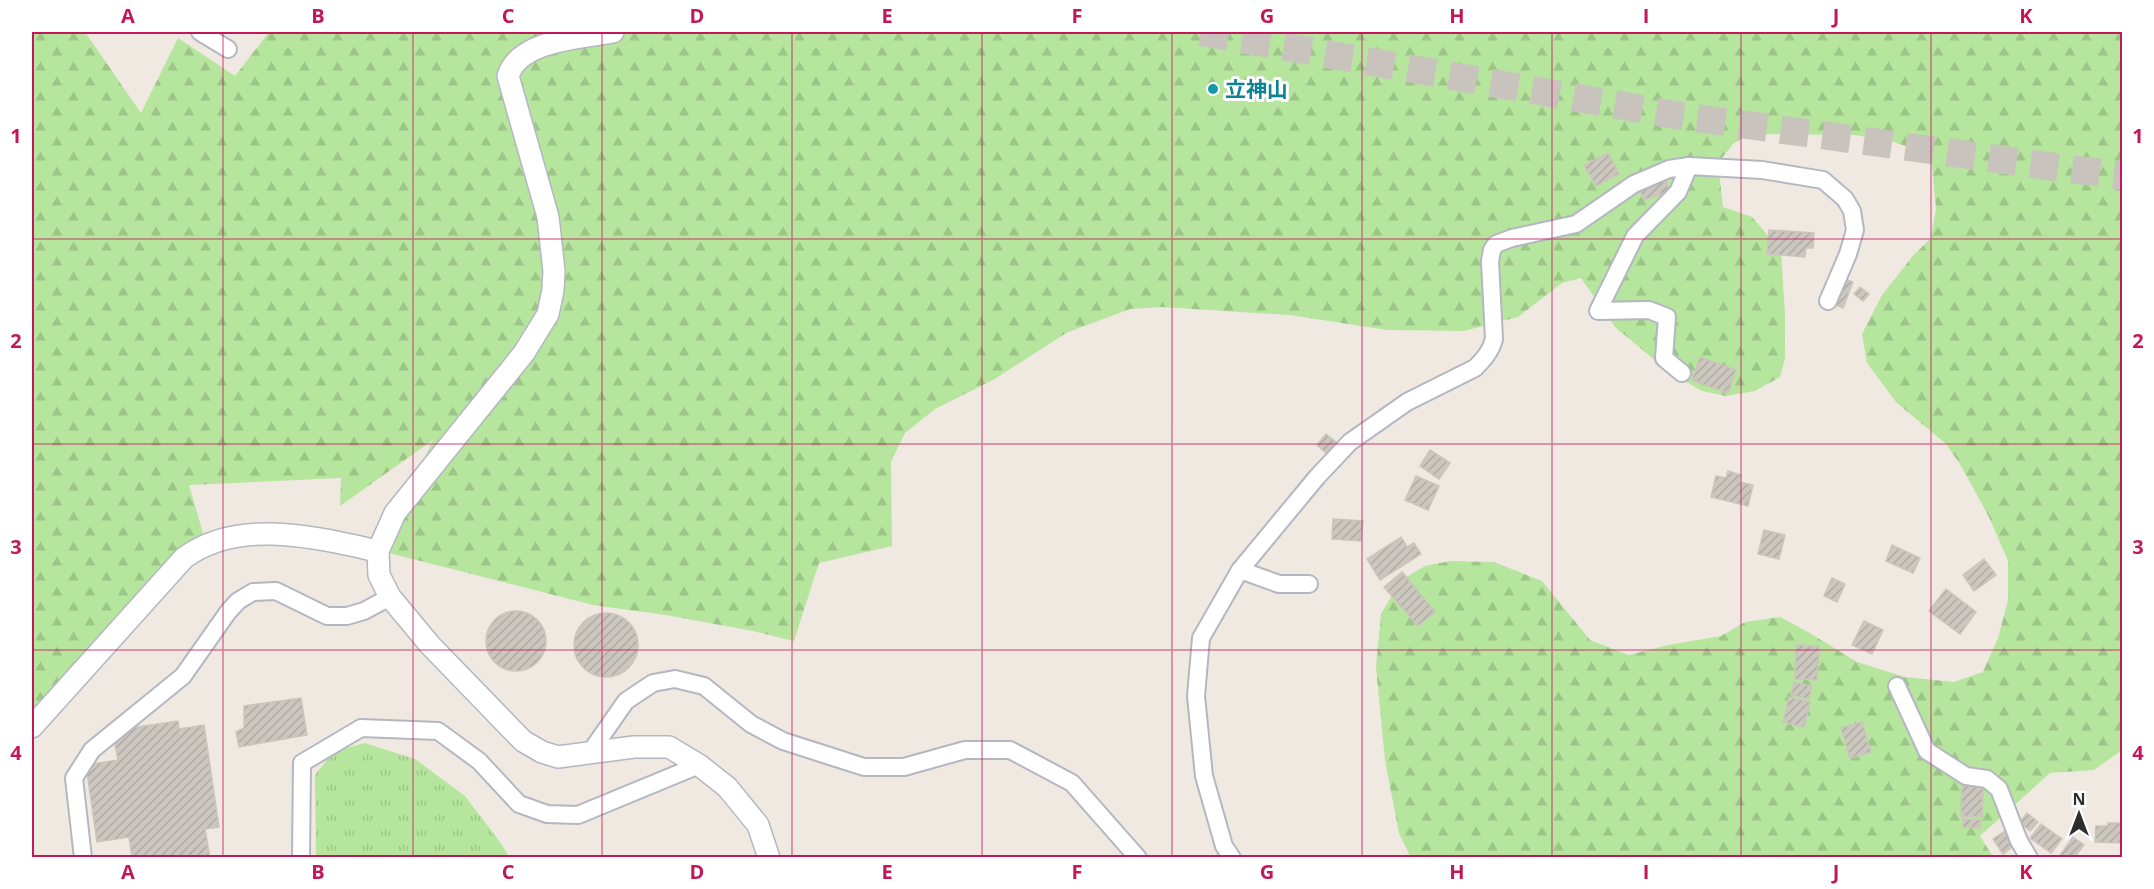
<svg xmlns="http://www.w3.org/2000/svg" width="2154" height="889" font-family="'Open Sans','Noto Sans JP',sans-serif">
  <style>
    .forest { fill: url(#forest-firs) }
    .park { fill: url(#park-tufts) }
    .building { fill: url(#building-hatch); stroke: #cbc5ba; stroke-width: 1.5 }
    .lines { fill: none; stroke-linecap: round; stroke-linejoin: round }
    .trunk-tunnel { stroke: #c8c4bd; stroke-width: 28; stroke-dasharray: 28 14; stroke-linecap: butt }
    .minor-casing { stroke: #b4b7c1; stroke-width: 20 }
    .tertiary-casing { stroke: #b4b7c1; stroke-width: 24 }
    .minor { stroke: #fff; stroke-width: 16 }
    .tertiary { stroke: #fff; stroke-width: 21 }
    .grid { fill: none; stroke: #c2185b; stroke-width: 1.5; stroke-opacity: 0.55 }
    .culture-dot { fill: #0f9aa8; stroke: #fff; stroke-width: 2 }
    .labels { text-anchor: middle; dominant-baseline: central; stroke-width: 6; stroke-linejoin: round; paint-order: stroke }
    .culture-label { font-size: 21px; font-weight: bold; fill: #0d838f; stroke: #fff; text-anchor: start }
    .neatline { fill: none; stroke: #c2185b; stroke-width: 2 }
    .grid-label { font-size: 20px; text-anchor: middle; font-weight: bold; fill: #c2185b }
  </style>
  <defs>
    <pattern id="forest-firs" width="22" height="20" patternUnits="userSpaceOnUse" patternTransform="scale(1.5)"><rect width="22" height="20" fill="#b6e59e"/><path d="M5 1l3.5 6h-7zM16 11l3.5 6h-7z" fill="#9dc588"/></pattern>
    <pattern id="park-tufts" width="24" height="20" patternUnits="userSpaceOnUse" patternTransform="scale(1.5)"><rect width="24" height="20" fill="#b6e59e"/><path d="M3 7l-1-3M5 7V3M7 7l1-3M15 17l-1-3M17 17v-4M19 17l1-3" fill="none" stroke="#9dc588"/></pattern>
    <pattern id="building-hatch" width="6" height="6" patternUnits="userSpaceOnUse" patternTransform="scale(1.5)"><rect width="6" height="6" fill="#cbc7bf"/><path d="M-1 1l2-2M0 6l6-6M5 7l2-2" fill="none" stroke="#afaba4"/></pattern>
  </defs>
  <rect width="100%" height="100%" fill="#efe9e1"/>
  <!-- forest -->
  <path class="forest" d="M 32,32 L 85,32 L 141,113 L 178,38 L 235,76 L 269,32 L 2122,32 L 2122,750 L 2094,770 L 2050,773 L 1980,836 L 1993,857 L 1411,858 L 1399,833 L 1385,760 L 1376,667 L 1381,614 L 1401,580 L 1425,566 L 1450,561 L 1494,562 L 1542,581 L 1590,640 L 1629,655 L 1668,645 L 1721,636 L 1745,622 L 1780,617 L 1808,632 L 1857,662 L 1905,677 L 1954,682 L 1983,672 L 1998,638 L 2008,600 L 2008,561 L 1989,517 L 1960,464 L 1946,444 L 1896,402 L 1867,363 L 1862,334 L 1882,295 L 1912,257 L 1931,238 L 1936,209 L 1932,165 L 1917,150 L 1888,140 L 1854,135 L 1748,134 L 1733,144 L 1718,163 L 1723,207 L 1752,217 L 1781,251 L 1785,314 L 1785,358 L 1780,377 L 1755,391 L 1726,396 L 1702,391 L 1668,371 L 1615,327 L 1581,278 L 1562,283 L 1518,317 L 1464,331 L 1387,330 L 1290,315 L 1161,307 L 1130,309 L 1066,333 L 993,380 L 935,409 L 905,433 L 891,462 L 892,546 L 819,563 L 794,641 L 753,631 L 666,615 L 593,605 L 381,551 L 433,440 L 340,506 L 341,478 L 189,485 L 203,533 L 32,719 Z"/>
  <!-- park -->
  <path class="park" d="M 365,743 L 415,759 L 465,796 L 500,842 L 509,857 L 316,857 L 315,775 L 327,760 L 343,749 Z"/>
  <!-- building -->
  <g class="building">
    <path d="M 1608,153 L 1619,174 L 1596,186 L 1584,165 Z"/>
    <path d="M 1665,178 L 1670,191 L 1644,200 L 1639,187 Z"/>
    <path d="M 1769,230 L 1814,233 L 1813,248 L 1806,248 L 1805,257 L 1767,254 Z"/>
    <path d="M 1842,278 L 1853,282 L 1843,308 L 1831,303 Z"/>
    <path d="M 1860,287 L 1869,294 L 1863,301 L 1854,294 Z"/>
    <path d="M 1700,357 L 1736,370 L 1728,393 L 1692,380 Z"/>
    <path d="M 1326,434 L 1336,442 L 1326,453 L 1317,445 Z"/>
    <path d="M 1430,450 L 1450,463 L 1439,479 L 1420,466 Z"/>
    <path d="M 1728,471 L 1741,475 L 1739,482 L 1753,485 L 1748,506 L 1711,497 L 1716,476 L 1726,478 Z"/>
    <path d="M 1416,476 L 1439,486 L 1428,510 L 1405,500 Z"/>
    <path d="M 1333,519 L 1363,521 L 1361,541 L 1332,539 Z"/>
    <path d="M 1764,530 L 1785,535 L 1779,559 L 1758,554 Z"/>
    <path d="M 1401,537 L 1407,547 L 1414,543 L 1421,554 L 1380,580 L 1367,559 Z"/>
    <path d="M 1892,545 L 1920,558 L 1913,573 L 1886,561 Z"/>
    <path d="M 1984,559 L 1996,575 L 1974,591 L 1963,575 Z"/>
    <path d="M 1402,572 L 1435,612 L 1418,626 L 1384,587 Z"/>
    <path d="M 1832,578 L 1845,584 L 1837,602 L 1824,596 Z"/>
    <path d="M 1946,589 L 1976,612 L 1960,634 L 1929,611 Z"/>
    <circle cx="516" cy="641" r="30"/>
    <circle cx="606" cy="645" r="32"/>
    <path d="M 1864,621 L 1883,630 L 1872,654 L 1852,645 Z"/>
    <path d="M 1796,645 L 1819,646 L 1817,680 L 1795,679 Z"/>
    <path d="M 1794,682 L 1812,686 L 1809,699 L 1791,695 Z"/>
    <path d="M 1789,697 L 1810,702 L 1804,727 L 1783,722 Z"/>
    <path d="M 301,698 L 307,735 L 239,747 L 236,732 L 244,728 L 244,706 Z"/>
    <path d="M 178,721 L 179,729 L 204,725 L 219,827 L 205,829 L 210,858 L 132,858 L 129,837 L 97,842 L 86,765 L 118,760 L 114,739 L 125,737 L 124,729 Z"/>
    <path d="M 1862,722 L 1871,752 L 1850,758 L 1841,728 Z"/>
    <path d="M 1962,782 L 1983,783 L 1982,817 L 1961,816 Z"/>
    <path d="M 2027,813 L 2038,822 L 2030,831 L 2020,822 Z"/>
    <path d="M 1963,819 L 1981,820 L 1980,828 L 1963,827 Z"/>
    <path d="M 2108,823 L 2122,823 L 2122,843 L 2095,842 L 2096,826 L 2108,826 Z"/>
    <path d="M 2041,824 L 2062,839 L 2051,853 L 2030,838 Z"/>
    <path d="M 2005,831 L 2015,845 L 2003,854 L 1993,839 Z"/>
    <path d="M 2073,837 L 2084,845 L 2074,858 L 2058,858 Z"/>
  </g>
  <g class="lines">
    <!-- trunk-tunnel -->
    <path class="trunk-tunnel" d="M 1201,32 L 1681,116 L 2122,176"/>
    <defs>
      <g id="minor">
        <path d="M 200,32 L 228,49"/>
        <path d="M 1682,373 L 1664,358 L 1667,317 L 1649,310 L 1598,311 L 1635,236 L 1678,192 L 1689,166"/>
        <path d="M 1240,570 L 1279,584 L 1309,584"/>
        <path d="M 1897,686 L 1927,751 L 1966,776 L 1987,779 L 1999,789 L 2019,841 L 2029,858"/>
        <path d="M 589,754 L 626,701 L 653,683 L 675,679 L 704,686 L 751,724 L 783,741 L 864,767 L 904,767 L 965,750 L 1010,750 L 1072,783 L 1138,858"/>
        <path d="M 83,858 L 74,778 L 92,750 L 183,676 L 228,612 L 238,601 L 253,592 L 276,591 L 327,616 L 347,616 L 364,611 L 390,597"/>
        <path d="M 301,858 L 302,763 L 361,728 L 438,731 L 479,761 L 519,804 L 547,814 L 578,815 L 699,765"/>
        <path d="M 1232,858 L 1224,846 L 1204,776 L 1196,696 L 1201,638 L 1240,570 L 1317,477 L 1350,442 L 1407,402 L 1475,368 C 1484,359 1491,351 1494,339 L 1490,261 L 1492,250 L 1496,244 L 1512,238 L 1576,224 L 1634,184 L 1669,169 L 1689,166 L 1762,170 L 1823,180 L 1845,199 L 1852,211 L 1855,230 L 1848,254 L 1828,301"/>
      </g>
      <g id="tertiary">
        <path d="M 613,32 C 580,38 519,40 508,76 L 548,217 L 554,271 L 553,290 L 548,314 L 524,353 L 395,513 L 378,551 L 379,575 L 390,597 L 430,645 L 523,741 L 542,752 L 558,757 L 634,747 L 669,747 L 699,765 L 727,787 L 758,825 L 769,858"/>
        <path d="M 32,727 L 184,558 C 239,517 317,538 378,551"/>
      </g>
    </defs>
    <!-- minor casing -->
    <use href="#minor" class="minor-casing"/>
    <!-- tertiary casing -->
    <use href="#tertiary" class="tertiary-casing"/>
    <!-- minor -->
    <use href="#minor" class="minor"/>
    <!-- tertiary -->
    <use href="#tertiary" class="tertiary"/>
  </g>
  <!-- grid -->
  <path class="grid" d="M 223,32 L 223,858M 413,32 L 413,858M 602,32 L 602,858M 792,32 L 792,858M 982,32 L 982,858M 1172,32 L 1172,858M 1362,32 L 1362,858M 1552,32 L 1552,858M 1741,32 L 1741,858M 1931,32 L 1931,858M 32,239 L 2122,239M 32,444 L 2122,444M 32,650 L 2122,650"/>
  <!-- markers -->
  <circle class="culture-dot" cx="1213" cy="89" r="6"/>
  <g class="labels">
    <!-- culture labels -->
    <g class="culture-label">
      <text x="1225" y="89">立神山</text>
    </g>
  </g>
  <!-- border -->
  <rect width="2154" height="889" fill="none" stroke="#ffffff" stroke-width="66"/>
  <!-- north arrow -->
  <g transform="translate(2079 814)" stroke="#ffffff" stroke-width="4.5" paint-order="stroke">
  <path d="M0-4.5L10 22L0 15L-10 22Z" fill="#2e2e2e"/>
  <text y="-9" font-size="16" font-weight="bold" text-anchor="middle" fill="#2e2e2e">N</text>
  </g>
  <rect x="33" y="33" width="2088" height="823" class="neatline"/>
  <g class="grid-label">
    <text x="128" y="23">A</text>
    <text x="318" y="23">B</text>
    <text x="508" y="23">C</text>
    <text x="697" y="23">D</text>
    <text x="887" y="23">E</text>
    <text x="1077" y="23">F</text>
    <text x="1267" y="23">G</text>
    <text x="1457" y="23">H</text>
    <text x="1646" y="23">I</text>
    <text x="1836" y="23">J</text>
    <text x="2026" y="23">K</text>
    <text x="16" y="143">1</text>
    <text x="2138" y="143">1</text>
    <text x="16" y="348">2</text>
    <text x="2138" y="348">2</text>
    <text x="16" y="554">3</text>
    <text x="2138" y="554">3</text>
    <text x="16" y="760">4</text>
    <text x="2138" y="760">4</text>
    <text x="128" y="879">A</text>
    <text x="318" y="879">B</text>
    <text x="508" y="879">C</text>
    <text x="697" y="879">D</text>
    <text x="887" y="879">E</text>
    <text x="1077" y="879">F</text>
    <text x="1267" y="879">G</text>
    <text x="1457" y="879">H</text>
    <text x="1646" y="879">I</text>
    <text x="1836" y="879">J</text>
    <text x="2026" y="879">K</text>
  </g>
</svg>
